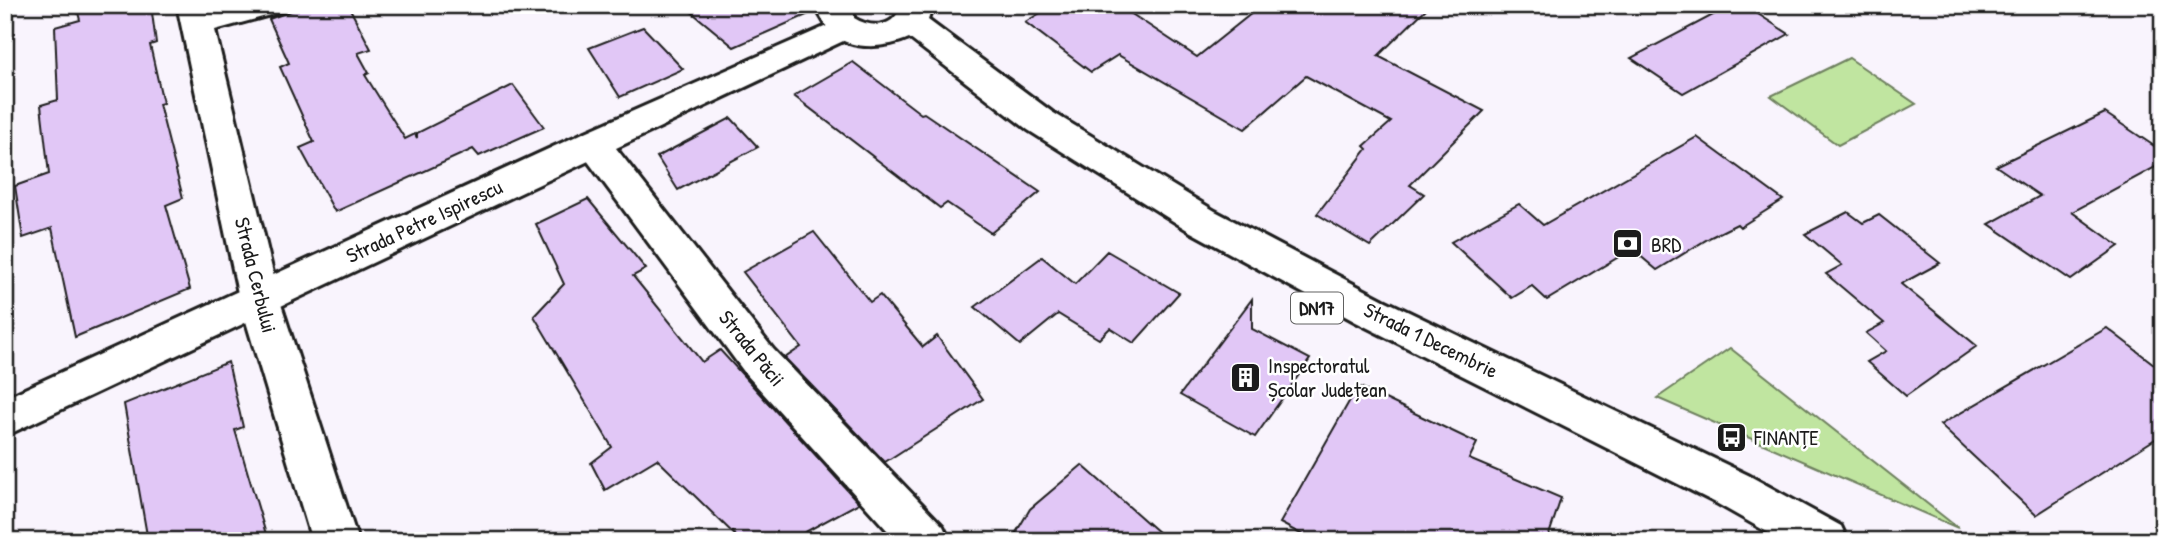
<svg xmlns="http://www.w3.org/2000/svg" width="2168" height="546" font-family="'Patrick Hand',sans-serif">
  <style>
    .green { fill: #c0e5a0; stroke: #6e805e; stroke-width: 2 }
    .building { fill: #e1c7f6; stroke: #1c1c1c; stroke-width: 2 }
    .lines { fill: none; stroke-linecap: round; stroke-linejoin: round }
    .street-casing { stroke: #1c1c1c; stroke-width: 6 }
    .secondary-casing { stroke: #1c1c1c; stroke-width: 6 }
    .primary-casing { stroke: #1c1c1c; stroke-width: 6 }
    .street { fill: #fff; fill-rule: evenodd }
    .secondary { fill: #fff; fill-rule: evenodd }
    .primary { fill: #fff; fill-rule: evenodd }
    .labels { text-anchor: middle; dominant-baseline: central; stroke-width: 5; stroke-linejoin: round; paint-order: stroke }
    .shield { fill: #fff; stroke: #606060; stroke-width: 2 }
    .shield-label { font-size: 19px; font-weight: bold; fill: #1c1c1c }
    .street-label { font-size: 21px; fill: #1c1c1c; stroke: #fff }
    .poi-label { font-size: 21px; fill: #1c1c1c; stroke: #fff; text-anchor: start }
  </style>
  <rect width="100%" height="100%" fill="#f9f4fd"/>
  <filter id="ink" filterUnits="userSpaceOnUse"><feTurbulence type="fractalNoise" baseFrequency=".0143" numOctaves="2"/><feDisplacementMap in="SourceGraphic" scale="14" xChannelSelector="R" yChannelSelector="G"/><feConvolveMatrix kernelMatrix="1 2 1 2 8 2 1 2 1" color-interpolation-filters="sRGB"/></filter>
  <g filter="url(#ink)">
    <!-- green -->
    <g class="green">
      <path d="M 1849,58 L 1916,104 L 1838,145 L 1771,96 Z"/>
      <path d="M 1730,348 L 1958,528 L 1657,398 Z"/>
    </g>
    <!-- building -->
    <g class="building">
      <path d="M 76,5 L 151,5 L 156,43 L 150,45 L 163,103 L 159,104 L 183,198 L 166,205 L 190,289 L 75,337 L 52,228 L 23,238 L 15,186 L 49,174 L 41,105 L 58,100 L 55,27 L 80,20 Z"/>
      <path d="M 308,5 L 348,5 L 371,49 L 358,53 L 369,73 L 365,75 L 405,139 L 415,134 L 417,138 L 417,133 L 513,85 L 544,127 L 479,156 L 473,149 L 335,212 L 300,148 L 314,142 L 280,67 L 289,63 L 269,19 Z"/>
      <path d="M 683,5 L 819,5 L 818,10 L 734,47 Z"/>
      <path d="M 1054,5 L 1118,5 L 1197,57 L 1262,5 L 1430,5 L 1378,56 L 1484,111 L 1410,185 L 1424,194 L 1370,246 L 1317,214 L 1367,149 L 1364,146 L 1391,122 L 1306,76 L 1245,129 L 1118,55 L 1091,72 L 1025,22 Z"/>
      <path d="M 1732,5 L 1744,5 L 1789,34 L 1683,93 L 1631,58 Z"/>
      <path d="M 643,27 L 683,69 L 620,97 L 589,48 Z"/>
      <path d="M 853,62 L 921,114 L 924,113 L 1040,192 L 991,233 L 947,203 L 940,208 L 794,96 Z"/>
      <path d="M 2105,113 L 2163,152 L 2163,163 L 2072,212 L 2119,246 L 2071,280 L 1989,224 L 2040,196 L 1996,166 Z"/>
      <path d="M 731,118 L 758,147 L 678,190 L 657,157 Z"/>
      <path d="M 1697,137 L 1783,200 L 1740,227 L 1737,224 L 1711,237 L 1657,270 L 1632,249 L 1547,300 L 1532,286 L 1512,298 L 1451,242 L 1519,204 L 1543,225 Z"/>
      <path d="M 588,199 L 646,269 L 633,276 L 702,362 L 720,350 L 859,503 L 789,541 L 741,541 L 657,459 L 605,490 L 591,463 L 612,447 L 534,316 L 564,284 L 536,224 Z"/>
      <path d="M 1848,212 L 1863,223 L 1879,215 L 1940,263 L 1901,284 L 1977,346 L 1906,396 L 1867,362 L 1886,351 L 1866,333 L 1884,323 L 1826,274 L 1842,265 L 1805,234 Z"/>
      <path d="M 814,232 L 870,302 L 880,295 L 923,347 L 937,336 L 983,399 L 885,462 L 785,358 L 801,347 L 743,272 Z"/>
      <path d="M 1107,251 L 1179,293 L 1134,343 L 1110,328 L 1099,339 L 1058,314 L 1020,345 L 975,307 L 1042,257 L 1075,284 Z"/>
      <path d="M 1252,299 L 1252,329 L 1310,359 L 1255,437 L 1180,395 Z"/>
      <path d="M 2107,328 L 2163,371 L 2163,434 L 2036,515 L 1940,425 Z"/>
      <path d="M 228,362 L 243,427 L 235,430 L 268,541 L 148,541 L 124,404 Z"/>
      <path d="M 1358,386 L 1477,443 L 1469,459 L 1561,498 L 1547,541 L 1314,541 L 1280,523 Z"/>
      <path d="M 1082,465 L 1168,541 L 1011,541 L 1030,509 Z"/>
    </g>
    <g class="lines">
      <defs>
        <g id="street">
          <path d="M 177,5 L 209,5 L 210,11 L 230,5 L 286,5 L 281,12 L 215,30 L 279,298 L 358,541 L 312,541 L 239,298 Z"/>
          <path d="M 593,131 L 605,134 L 773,349 L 943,526 L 950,541 L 897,541 L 745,373 L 581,152 L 575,143 L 581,134 Z"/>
        </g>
        <path id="secondary" d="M 845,18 L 856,21 L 861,28 L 856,35 L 5,436 L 5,398 L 581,134 Z"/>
        <path id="primary" d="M 822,5 L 854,5 L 854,18 C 872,29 895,28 901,5 L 933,5 L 928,20 L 1052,112 L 1215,211 L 1384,300 L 1748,475 L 1841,526 L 1848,541 L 1783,541 L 1716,503 L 1356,322 L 1189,231 L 1028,130 L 909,38 C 887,48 852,51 833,34 C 827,29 824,21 820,15 Z"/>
      </defs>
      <!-- street casing -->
      <use href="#street" class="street-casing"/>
      <!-- secondary casing -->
      <use href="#secondary" class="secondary-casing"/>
      <!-- primary casing -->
      <use href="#primary" class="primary-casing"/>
      <!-- street -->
      <use href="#street" class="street"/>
      <!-- secondary -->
      <use href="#secondary" class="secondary"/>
      <!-- primary -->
      <use href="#primary" class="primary"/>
    </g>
  </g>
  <!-- icons -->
  <defs>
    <symbol id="bank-square" viewBox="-11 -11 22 22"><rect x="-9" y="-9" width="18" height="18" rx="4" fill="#1c1c1c" stroke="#fff"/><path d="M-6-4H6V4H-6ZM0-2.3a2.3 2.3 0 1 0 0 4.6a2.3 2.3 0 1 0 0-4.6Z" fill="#fff"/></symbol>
    <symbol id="building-square" viewBox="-11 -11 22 22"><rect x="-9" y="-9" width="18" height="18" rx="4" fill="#1c1c1c" stroke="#fff"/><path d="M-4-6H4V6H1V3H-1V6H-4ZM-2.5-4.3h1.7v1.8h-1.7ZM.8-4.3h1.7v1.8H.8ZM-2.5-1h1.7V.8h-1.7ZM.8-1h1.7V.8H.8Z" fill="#fff"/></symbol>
    <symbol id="bus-square" viewBox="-11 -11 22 22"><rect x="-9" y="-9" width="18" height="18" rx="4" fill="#1c1c1c" stroke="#fff"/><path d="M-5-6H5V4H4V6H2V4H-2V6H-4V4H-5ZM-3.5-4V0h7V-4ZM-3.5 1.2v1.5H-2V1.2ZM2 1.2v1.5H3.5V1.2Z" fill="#fff"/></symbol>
  </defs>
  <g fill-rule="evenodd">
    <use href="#bank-square" x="1610" y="226" width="35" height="35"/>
    <use href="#building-square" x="1228" y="360" width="35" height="35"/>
    <use href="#bus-square" x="1714" y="420" width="35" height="35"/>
  </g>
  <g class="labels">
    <!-- shield labels -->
    <rect class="shield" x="1291" y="292.5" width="52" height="31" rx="5"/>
    <g class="shield-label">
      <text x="1317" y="308">DN17</text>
    </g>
    <!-- street labels -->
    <g class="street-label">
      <text transform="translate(424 221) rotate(-25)">Strada Petre Ispirescu</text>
      <text transform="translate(256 275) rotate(76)">Strada Cerbului</text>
      <text transform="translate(1431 340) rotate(26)">Strada 1 Decembrie</text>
      <text transform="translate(752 348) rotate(51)">Strada Păcii</text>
    </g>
    <!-- poi labels -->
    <g class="poi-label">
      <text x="1651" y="244">BRD</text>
      <text x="1268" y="365">Inspectoratul<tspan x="1268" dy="24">Școlar Județean</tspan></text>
      <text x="1754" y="437">FINANȚE</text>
    </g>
  </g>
  <!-- margin -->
  <rect width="2168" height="546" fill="none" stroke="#fff" stroke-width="28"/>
  <rect x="14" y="14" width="2140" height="518" fill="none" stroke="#1c1c1c" stroke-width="2.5" filter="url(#ink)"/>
</svg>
